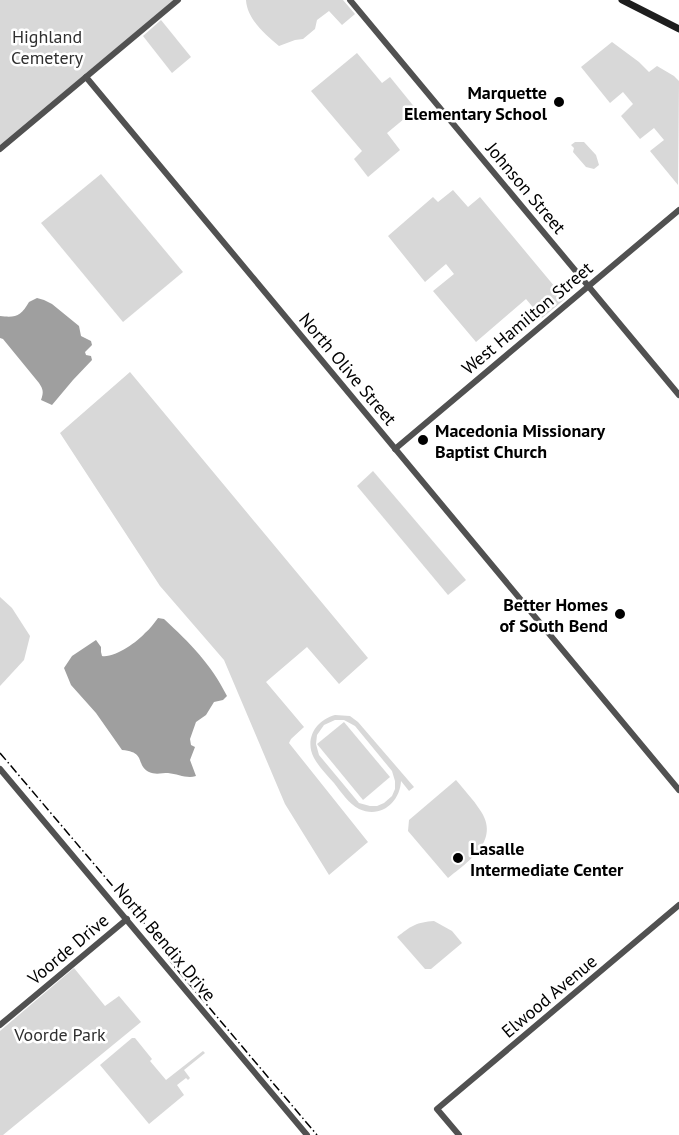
<svg xmlns="http://www.w3.org/2000/svg" width="679" height="1135" font-family="'PT Sans',sans-serif">
  <style>
    .green { fill: #d8d8d8; fill-rule: evenodd }
    .water { fill: #9f9f9f }
    .lines { fill: none; stroke-linecap: round; stroke-linejoin: round }
    .tertiary { stroke: #515151; stroke-width: 6 }
    .secondary { stroke: #1e1e1e; stroke-width: 7 }
    .rail { stroke: #000; stroke-width: 1.5; stroke-dasharray: 9 3 1.5 3; stroke-linecap: butt }
    .poi-dot { fill: #000; stroke: #fff; stroke-width: 2 }
    .labels { text-anchor: middle; dominant-baseline: central; stroke-width: 5; stroke-linejoin: round; paint-order: stroke }
    .park-label { font-size: 18px; fill: #2f2f2f; stroke: #fff }
    .poi-label { font-size: 18px; font-weight: bold; fill: #000; stroke: #fff; text-anchor: end }
    .street-label { font-size: 18px; fill: #000; stroke: #fff }
  </style>
  <rect width="100%" height="100%" fill="#fff"/>
  <!-- green -->
  <g class="green">
    <path d="M 0,0 L 174,0 L 0,145 Z"/>
    <path d="M 246,0 L 343,0 L 355,14 L 342,25 L 329,11 L 317,20 L 315,29 L 303,39 L 295,40 L 279,46 C 265,34 247,19 246,0 Z"/>
    <path d="M 161,20 L 191,57 L 172,73 L 143,36 Z"/>
    <path d="M 612,42 L 639,62 L 649,72 L 657,66 L 674,76 L 679,81 L 678,185 L 650,151 L 664,140 L 654,128 L 640,139 L 621,116 L 633,104 L 623,92 L 610,103 L 581,67 Z"/>
    <path d="M 357,53 L 382,83 L 390,77 L 416,109 L 387,133 L 400,150 L 368,177 L 354,159 L 362,151 L 311,91 Z"/>
    <path d="M 575,142 L 584,142 L 596,155 L 599,165 L 594,169 L 586,167 L 573,152 L 574,148 L 571,145 Z"/>
    <path d="M 101,174 L 183,272 L 123,322 L 41,223 Z"/>
    <path d="M 453,190 L 468,207 L 480,197 L 565,299 L 542,318 L 526,299 L 476,342 L 433,291 L 454,274 L 446,264 L 425,282 L 388,236 L 433,197 L 438,202 Z"/>
    <path d="M 130,372 L 368,658 L 339,684 L 307,647 L 266,682 L 304,727 L 291,739 L 289,743 L 368,842 L 329,875 L 285,804 L 224,660 L 160,586 L 60,433 Z"/>
    <path d="M 373,471 L 466,580 L 448,595 L 357,486 Z"/>
    <path d="M 0,597 L 12,608 L 30,636 L 24,660 L 0,686 Z"/>
    <path d="M 335,715 L 350,716 L 358,722 L 414,787 L 409,791 L 401,781 C 400,802 381,819 359,809 C 349,804 341,792 334,783 C 327,775 319,767 314,758 C 304,739 316,720 335,715 ZM 335,720 L 344,720 L 355,726 L 392,771 L 395,781 L 395,789 L 392,796 L 384,803 L 377,806 L 370,806 L 359,803 L 319,755 L 316,744 L 317,735 L 324,725 Z"/>
    <path d="M 344,722 L 390,777 L 363,800 L 317,744 Z"/>
    <path d="M 456,780 C 464,790 473,799 480,810 C 501,840 469,861 448,878 L 408,831 L 409,820 Z"/>
    <path d="M 434,921 L 452,931 L 462,943 L 431,969 L 425,969 L 397,937 C 411,926 417,922 434,921 Z"/>
    <path d="M 74,968 L 105,1006 L 119,996 L 141,1022 L 3,1135 L 0,1135 L 0,1031 Z"/>
    <path d="M 132,1038 L 135,1038 L 152,1059 L 150,1061 L 166,1080 L 203,1051 L 205,1053 L 184,1070 L 190,1078 L 188,1080 L 186,1078 L 177,1085 L 184,1095 L 149,1124 L 100,1065 Z"/>
  </g>
  <!-- water -->
  <g class="water">
    <path d="M 37,298 L 44,300 L 52,304 L 79,326 L 81,336 L 91,341 L 92,345 L 85,352 L 86,355 L 91,356 L 92,360 L 73,380 L 52,405 L 41,400 C 44,392 43,389 39,383 L 3,339 L 0,338 L 0,316 C 16,318 21,316 29,302 Z"/>
    <path d="M 158,618 L 164,619 C 190,643 211,664 227,696 L 223,700 L 214,702 L 206,715 L 196,722 L 190,739 L 191,745 L 195,747 L 190,760 L 196,776 C 187,779 178,774 168,773 C 162,773 155,775 149,772 C 135,765 147,752 122,750 L 96,713 L 71,685 L 64,668 L 72,656 L 96,640 L 101,647 L 101,652 L 102,656 C 115,658 137,642 145,633 C 150,629 154,623 158,618 Z"/>
  </g>
  <g class="lines">
    <!-- tertiary -->
    <g class="tertiary">
      <path d="M 350,0 L 679,395"/>
      <path d="M 86,77 L 679,790"/>
      <path d="M 0,149 L 178,0"/>
      <path d="M 395,449 L 679,210"/>
      <path d="M 0,769 L 307,1135"/>
      <path d="M 0,1025 L 127,919"/>
      <path d="M 459,1135 L 437,1109 L 679,905"/>
    </g>
    <!-- secondary -->
    <path class="secondary" d="M 622,0 L 679,29"/>
    <!-- rail -->
    <path class="rail" d="M 0,753 L 144,923 L 174,966 L 317,1135"/>
  </g>
  <!-- markers -->
  <g class="poi-dot">
    <circle cx="559" cy="102" r="6"/>
    <circle cx="423" cy="440" r="6"/>
    <circle cx="620" cy="614" r="6"/>
    <circle cx="458" cy="858" r="6"/>
  </g>
  <g class="labels">
    <!-- park labels -->
    <g class="park-label">
      <text x="47" y="36">Highland<tspan x="47" dy="21">Cemetery</tspan></text>
      <text x="60" y="1034">Voorde Park</text>
    </g>
    <!-- poi labels -->
    <g class="poi-label">
      <text x="547" y="92">Marquette<tspan x="547" dy="21">Elementary School</tspan></text>
      <text x="435" y="430" text-anchor="start">Macedonia Missionary<tspan x="435" dy="21">Baptist Church</tspan></text>
      <text x="608" y="604">Better Homes<tspan x="608" dy="21">of South Bend</tspan></text>
      <text x="470" y="848" text-anchor="start">Lasalle<tspan x="470" dy="21">Intermediate Center</tspan></text>
    </g>
    <!-- street labels -->
    <g class="street-label">
      <text transform="translate(526 188) rotate(50)">Johnson Street</text>
      <text transform="translate(527 318) rotate(-40)">West Hamilton Street</text>
      <text transform="translate(348 369) rotate(50)">North Olive Street</text>
      <text transform="translate(165 942) rotate(50)">North Bendix Drive</text>
      <text transform="translate(68 949) rotate(-40)">Voorde Drive</text>
      <text transform="translate(549 996) rotate(-40)">Elwood Avenue</text>
    </g>
  </g>
</svg>
